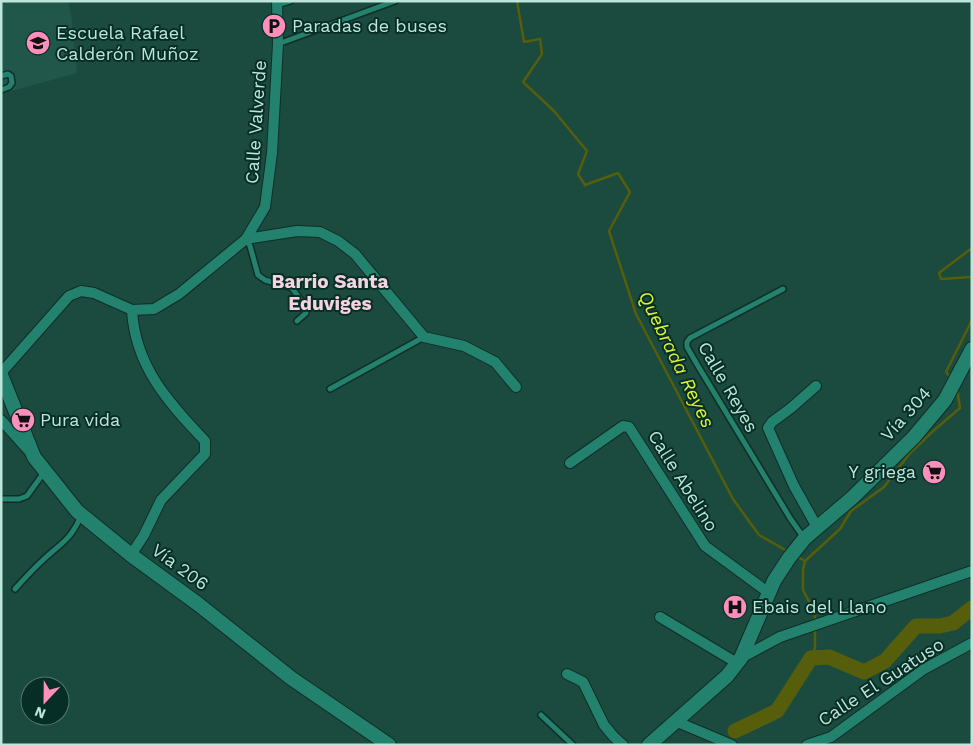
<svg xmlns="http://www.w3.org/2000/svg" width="973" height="746" viewBox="0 0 973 746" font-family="'Work Sans',sans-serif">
  <rect width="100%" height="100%" fill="#1b4a3f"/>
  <!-- built -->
  <path fill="#21574b" d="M 1,1 L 68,1 L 71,13 L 77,73 L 1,94 Z"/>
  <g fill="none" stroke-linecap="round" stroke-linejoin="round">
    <!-- stream -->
    <g stroke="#565e0c" stroke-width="2.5">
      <path d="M 517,1 L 524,42 L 540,39 L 542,54 L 523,82 L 554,111 L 587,151 L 578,174 L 585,185 L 618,173 L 630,192 L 609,231 L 636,314 L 733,499 L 759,535 L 789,552"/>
      <path d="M 972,248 L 939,273 L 941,279 L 972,277"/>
      <path d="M 951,378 L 946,372 L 972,320"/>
      <path d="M 796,556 L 805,561"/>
      <path d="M 815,621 L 815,613 L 803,590 L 803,570 L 805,561 L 840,529 L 851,511 L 884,487 L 910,453 L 932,432 L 960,408 L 957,389"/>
      <path d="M 811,658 L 815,648 L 815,629"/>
    </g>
    <!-- river -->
    <path stroke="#565e0c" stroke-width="15" d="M 735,731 L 777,711 L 811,658 L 829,657 L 864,672 L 885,661 L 916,626 L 940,626 L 953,623 L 972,608"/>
    <!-- lane casing -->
    <g stroke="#112d26" stroke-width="8">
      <g id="lane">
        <path d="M 277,5 L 290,1"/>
        <path d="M 278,44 L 395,1"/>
        <path d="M 1,76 L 8,74 L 11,76 L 12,83 L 9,87 L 1,90"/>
        <path d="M 246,239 L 250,246 L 258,275 L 265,280 L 292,288 L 305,306 L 306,313 L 297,321"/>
        <path d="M 783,289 L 690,338 L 687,342 L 687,347 L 698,366 L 790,518 L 804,538"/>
        <path d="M 330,389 L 424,337"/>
        <path d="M 1,499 L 19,499 L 27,496 L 45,471"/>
        <path d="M 15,589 C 24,579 33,569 43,560 C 61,543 70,541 81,516"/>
        <path d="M 541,715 L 573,745"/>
      </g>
    </g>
    <!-- street casing -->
    <g stroke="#112d26" stroke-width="12">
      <g id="street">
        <path d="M 246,239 L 297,231 L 320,232 L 338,241 L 355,254 L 424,337 L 464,346 L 495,362 L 516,387"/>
        <path d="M 1,373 L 69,296 L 81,291 L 94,293 L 132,310 L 154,309 L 179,294 L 246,239 L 265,207 L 272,153 L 278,44 L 277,1"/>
        <path d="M 816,386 L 791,408 L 772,422 L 768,428 L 794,486 L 817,527"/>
        <path d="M 1,420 L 29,451"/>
        <path d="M 570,463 L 623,426 L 629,427 L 705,546 L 769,593"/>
        <path d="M 131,555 L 144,535 L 161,500 L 205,454 L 205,441 C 168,402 135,366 132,310"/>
        <path d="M 660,617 L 737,663"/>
        <path d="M 741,658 L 780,637 L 972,571"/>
        <path d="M 567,674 L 583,682 L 604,725 L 614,737 L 623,745"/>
        <path d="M 675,721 L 732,745"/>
        <path d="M 807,745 L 831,737 L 924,669 L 972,643"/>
      </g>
    </g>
    <!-- secondary casing -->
    <g stroke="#112d26" stroke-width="16">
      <g id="secondary">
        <path d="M 1,375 L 34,457 L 77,511 L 131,555 L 198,604 L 291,678 L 389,745"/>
        <path d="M 649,745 L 727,676 L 741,658 L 774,581 L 789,558 L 805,538 L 853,497 L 914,437 L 945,400 L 972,349"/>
      </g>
    </g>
    <!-- lane -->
    <use href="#lane" stroke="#23826e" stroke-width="5"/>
    <!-- street -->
    <use href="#street" stroke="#23826e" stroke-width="10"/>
    <!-- secondary -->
    <use href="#secondary" stroke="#23826e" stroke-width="14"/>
  </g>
  <!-- icons -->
  <defs>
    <g id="parking-disc" transform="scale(1.25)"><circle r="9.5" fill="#fe8ebb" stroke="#072e26"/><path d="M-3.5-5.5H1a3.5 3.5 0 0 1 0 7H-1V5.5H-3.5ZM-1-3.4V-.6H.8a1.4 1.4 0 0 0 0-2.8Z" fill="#111"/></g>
    <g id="school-disc" transform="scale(1.25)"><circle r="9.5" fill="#fe8ebb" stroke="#072e26"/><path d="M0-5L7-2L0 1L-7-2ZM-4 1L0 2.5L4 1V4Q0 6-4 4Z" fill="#111"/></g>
    <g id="supermarket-disc" transform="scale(1.25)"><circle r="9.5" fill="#fe8ebb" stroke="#072e26"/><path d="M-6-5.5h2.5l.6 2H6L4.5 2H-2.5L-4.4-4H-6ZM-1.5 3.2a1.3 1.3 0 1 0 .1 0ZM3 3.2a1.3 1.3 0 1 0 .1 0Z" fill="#111"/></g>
    <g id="hospital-disc" transform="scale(1.25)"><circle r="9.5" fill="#fe8ebb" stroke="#072e26"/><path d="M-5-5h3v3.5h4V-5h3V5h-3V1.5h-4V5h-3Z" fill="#111"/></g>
  </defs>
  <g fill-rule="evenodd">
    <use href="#parking-disc" x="274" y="26"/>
    <use href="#school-disc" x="38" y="43"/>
    <use href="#supermarket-disc" x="23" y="420"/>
    <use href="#supermarket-disc" x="934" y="472"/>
    <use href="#hospital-disc" x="735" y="607"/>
  </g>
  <g text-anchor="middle" stroke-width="4" stroke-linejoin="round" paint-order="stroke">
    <!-- poi labels -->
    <g font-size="18" fill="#bde6da" stroke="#072e26" text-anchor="start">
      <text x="292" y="32">Paradas de buses</text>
      <text x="56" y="39">Escuela Rafael<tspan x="56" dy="21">Calderón Muñoz</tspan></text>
      <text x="40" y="426">Pura vida</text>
      <text x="916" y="478" text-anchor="end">Y griega</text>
      <text x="752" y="613">Ebais del Llano</text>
    </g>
    <!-- street labels -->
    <g font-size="18" fill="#bde6da" stroke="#072e26">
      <text transform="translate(256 122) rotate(-86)" y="6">Calle Valverde</text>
      <text transform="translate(728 387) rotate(60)" y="6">Calle Reyes</text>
      <text transform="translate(906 414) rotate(-48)" y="6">Vía 304</text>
      <text transform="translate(683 481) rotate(58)" y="6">Calle Abelino</text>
      <text transform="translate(180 567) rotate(36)" y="6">Vía 206</text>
      <text transform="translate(881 682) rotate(-33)" y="6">Calle El Guatuso</text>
    </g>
    <!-- neighbourhood labels -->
    <g font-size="19" font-weight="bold" fill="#f5d4df" stroke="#072e26">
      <text x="330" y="288">Barrio Santa<tspan x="330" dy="22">Eduviges</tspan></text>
    </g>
    <!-- water labels -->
    <g font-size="19" font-style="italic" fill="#def032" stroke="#072e26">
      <text transform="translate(677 359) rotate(64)" y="7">Quebrada Reyes</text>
    </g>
  </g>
  <!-- border -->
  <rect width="973" height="746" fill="none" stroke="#bde6da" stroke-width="5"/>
  <!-- north arrow -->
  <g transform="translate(45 701) rotate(202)"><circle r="24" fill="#072e26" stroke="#50786e"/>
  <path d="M0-4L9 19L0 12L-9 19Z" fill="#fe8ebb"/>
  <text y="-8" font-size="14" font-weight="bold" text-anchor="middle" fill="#bde6da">N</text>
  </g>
</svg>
